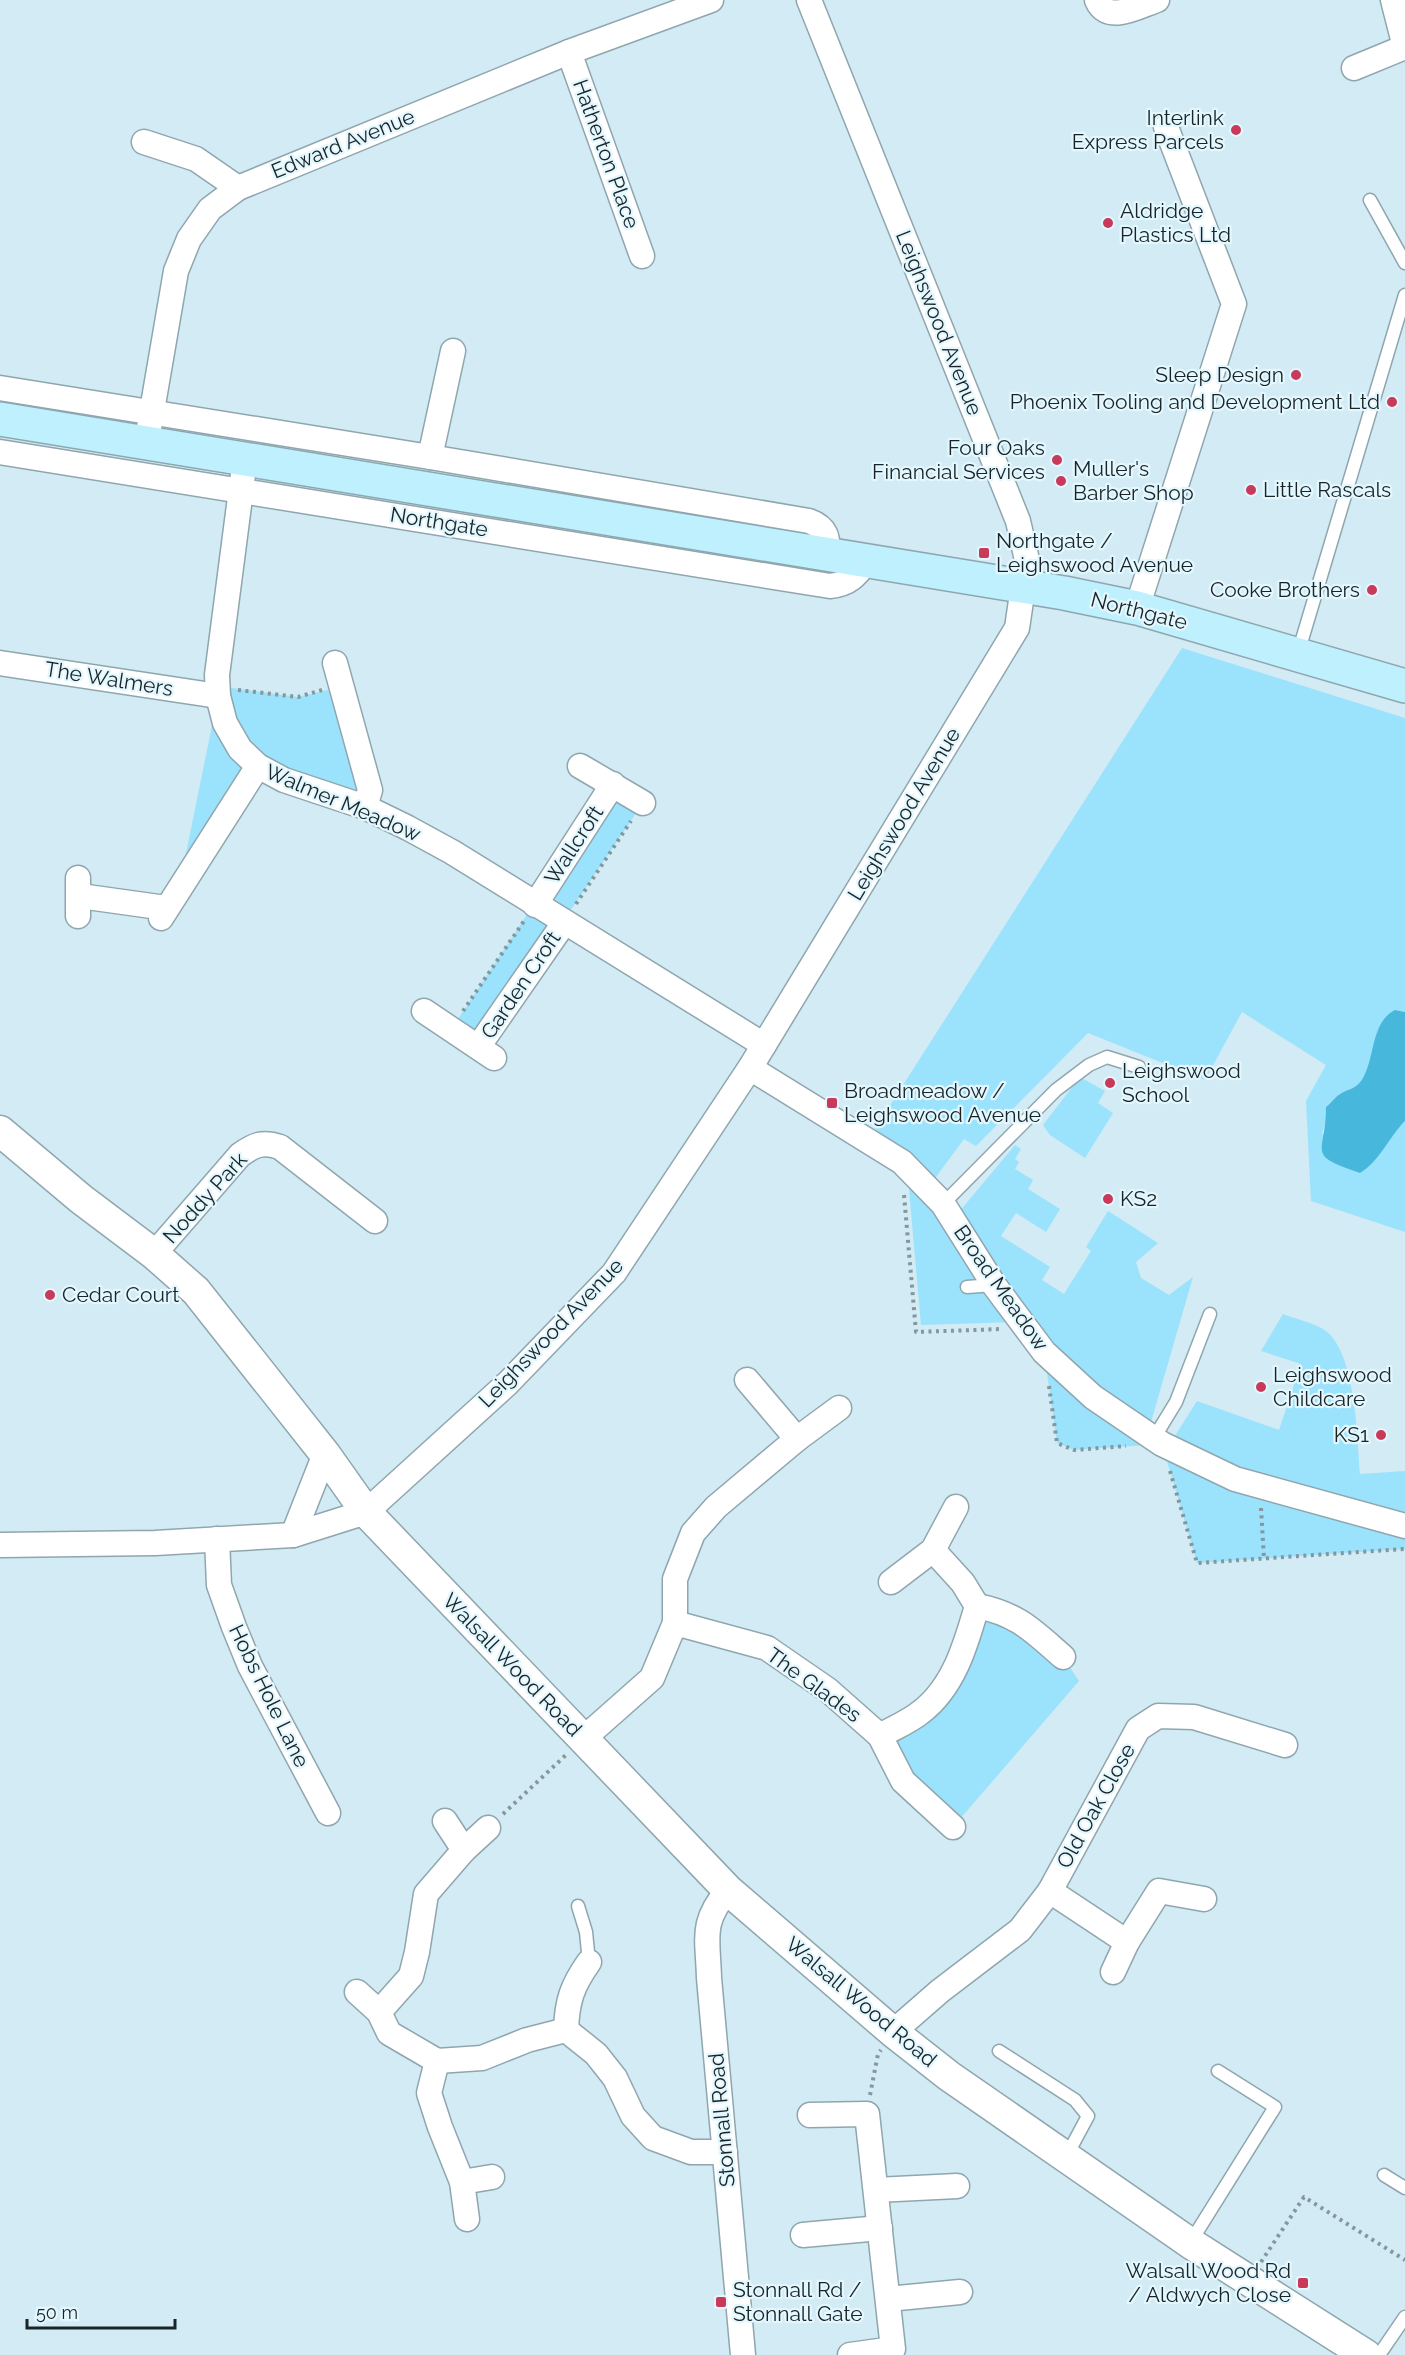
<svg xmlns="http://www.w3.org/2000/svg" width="1405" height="2355" viewBox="0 0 1405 2355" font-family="Raleway,sans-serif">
  <rect width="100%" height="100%" fill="#d2ebf4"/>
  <!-- green -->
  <g fill="#9be2fc">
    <path d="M 1182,648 L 1405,718 L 1405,1012 L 1395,1010 L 1378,1030 L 1365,1076 L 1357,1087 L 1339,1094 L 1326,1107 L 1326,1120 L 1322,1134 L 1396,1131 L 1405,1121 L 1405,1232 L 1311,1201 L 1306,1101 L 1326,1065 L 1242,1012 L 1205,1080 L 1088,1033 L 976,1146 L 964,1139 L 933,1181 L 904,1153 L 875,1129 Z"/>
    <path d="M 217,686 L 298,697 L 340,687 L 365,807 L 258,766 L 179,888 L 218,696 Z"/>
    <path d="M 613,784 L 643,803 L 478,1047 L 451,1030 Z"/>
    <path d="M 1080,1077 L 1105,1091 L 1098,1103 L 1113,1113 L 1085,1158 L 1050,1135 L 1043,1125 Z"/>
    <path d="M 1015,1145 L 1021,1149 L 1015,1159 L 1019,1162 L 1015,1169 L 1033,1180 L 1028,1189 L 1060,1209 L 1046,1232 L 1016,1213 L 1001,1236 L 1050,1267 L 1042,1280 L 1064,1294 L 1091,1251 L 1086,1247 L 1108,1211 L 1158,1243 L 1136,1262 L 1141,1278 L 1169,1295 L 1193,1277 L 1149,1429 L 1051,1348 L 959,1212 Z"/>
    <path d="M 908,1178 L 937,1205 L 1015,1322 L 921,1325 Z"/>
    <path d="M 1283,1314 C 1295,1319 1311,1322 1323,1329 C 1356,1349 1357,1438 1360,1474 L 1405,1471 L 1405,1516 L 1237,1470 L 1171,1442 L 1197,1401 L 1279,1430 L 1301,1364 L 1261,1351 Z"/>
    <path d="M 1044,1352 L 1162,1444 L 1405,1526 L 1405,1549 L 1197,1563 L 1162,1444 L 1074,1450 L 1057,1443 Z"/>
    <path d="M 977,1606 L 1063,1657 L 1079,1681 L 953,1827 L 880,1736 L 922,1712 Z"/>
  </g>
  <!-- water -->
  <path fill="#47b8db" d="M 1395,1010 L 1405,1012 L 1405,1121 C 1389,1137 1379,1162 1360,1173 C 1304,1154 1326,1155 1326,1107 C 1331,1103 1335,1097 1340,1094 C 1350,1088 1357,1089 1363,1078 C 1375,1057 1371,1022 1395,1010 Z"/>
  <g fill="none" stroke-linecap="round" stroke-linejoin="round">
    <!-- service casing -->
    <g stroke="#8fa6af" stroke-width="15">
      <g id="service">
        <path d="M 1370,200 L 1405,263"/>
        <path d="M 1298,653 L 1405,295"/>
        <path d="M 943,1204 L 1056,1090 L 1089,1065 L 1107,1057 L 1139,1067"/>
        <path d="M 967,1287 L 994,1285"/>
        <path d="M 1154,1438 L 1176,1402 L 1210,1314"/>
        <path d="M 578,1906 L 586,1932 L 589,1962"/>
        <path d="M 999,2051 L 1075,2100 L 1088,2116 L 1066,2157"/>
        <path d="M 1384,2175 L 1405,2188"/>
        <path d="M 1190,2243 L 1275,2107 L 1218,2071"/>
        <path d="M 1379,2355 L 1405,2317"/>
      </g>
    </g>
    <!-- minor casing -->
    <g stroke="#8fa6af" stroke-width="27">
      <g id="minor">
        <path d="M 1097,0 C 1107,25 1139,6 1157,0"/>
        <path d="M 1393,0 L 1405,47"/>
        <path d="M 569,52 L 642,256"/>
        <path d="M 1354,68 L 1405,47"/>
        <path d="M 144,142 L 196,159 L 238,188"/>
        <path d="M 0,388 L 430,457 L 809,521 C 826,527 829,538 827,555"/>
        <path d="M 149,428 L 176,271 L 189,239 L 210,209 L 238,188 L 569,52 L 711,0"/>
        <path d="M 0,452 L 830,586 C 849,584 856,576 867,561"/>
        <path d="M 430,457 L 453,351"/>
        <path d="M 245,459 L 217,675 L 218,696 L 225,723 L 240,749 L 258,766 L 284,780 L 365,807 L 408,828 L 452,852 L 764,1045"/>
        <path d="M 1137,608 L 1234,304 L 1166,127"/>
        <path d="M 0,663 L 218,696"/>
        <path d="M 335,663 L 370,790 L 365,807"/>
        <path d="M 580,766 L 643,803"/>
        <path d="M 80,896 L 166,908"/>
        <path d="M 535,905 L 613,784"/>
        <path d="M 78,916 L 78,878"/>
        <path d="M 161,918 L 258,766"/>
        <path d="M 424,1011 L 494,1058"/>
        <path d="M 478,1047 L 564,923"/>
        <path d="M 750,1068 L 902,1162 L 943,1204 L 994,1285 L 1044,1352 L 1093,1397 L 1162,1444 L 1235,1479 L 1405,1526"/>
        <path d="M 154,1254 L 240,1155 C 254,1145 262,1141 280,1147 L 375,1221"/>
        <path d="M 747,1380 L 797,1439"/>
        <path d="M 293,1535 L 325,1454"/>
        <path d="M 217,1539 L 219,1585 L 234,1627 L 250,1666 L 328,1813"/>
        <path d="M 0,1545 L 155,1543 L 293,1535 L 366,1512 L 508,1383 L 614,1273 L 750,1068 L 1017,628 L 1027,560 L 1018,521 L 809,0"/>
        <path d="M 891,1582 L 933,1550 L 956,1507"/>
        <path d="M 977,1606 C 1018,1614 1033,1631 1063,1657"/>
        <path d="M 675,1623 L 767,1648 L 828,1690 L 880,1736 L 903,1781 L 953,1827"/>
        <path d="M 880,1736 C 893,1728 909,1722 921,1712 C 954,1687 966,1644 977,1606 L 963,1583 L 933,1550"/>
        <path d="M 583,1739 L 652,1678 L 675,1623 L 675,1579 L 693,1533 L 716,1507 L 797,1439 L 839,1408"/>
        <path d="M 445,1821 L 464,1850"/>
        <path d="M 728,1890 C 700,1923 708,1938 709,1978 L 743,2355"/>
        <path d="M 1050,1891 L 1127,1942"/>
        <path d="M 1113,1972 L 1127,1942 L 1159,1891 L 1204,1899"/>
        <path d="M 357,1992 L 379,2012 L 389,2033 L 437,2061 L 482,2058 L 527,2040 L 566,2030 L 596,2054 L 615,2078 L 633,2116 L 653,2138 L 691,2152 L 725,2152"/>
        <path d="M 379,2012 L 411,1976 L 417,1952 L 426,1894 L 464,1850 L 488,1828"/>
        <path d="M 566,2030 C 567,2001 572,1986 589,1962"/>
        <path d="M 893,2032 L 940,1991 L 1020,1930 L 1050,1891 L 1138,1729 L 1158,1716 L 1194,1717 L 1285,1745"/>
        <path d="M 437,2061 L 429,2093 L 440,2127 L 462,2182 L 467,2219"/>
        <path d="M 810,2115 L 867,2114 L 893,2349 L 850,2355"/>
        <path d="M 462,2182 L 492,2177"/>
        <path d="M 876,2190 L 957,2186"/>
        <path d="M 803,2235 L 880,2228"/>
        <path d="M 888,2299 L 960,2292"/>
      </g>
    </g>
    <!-- tertiary casing -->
    <g stroke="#8fa6af" stroke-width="33">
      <path id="tertiary" d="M 0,1131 L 81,1199 L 154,1254 L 196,1291 L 325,1454 L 366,1512 L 728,1890 L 893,2032 L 949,2076 L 1190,2243 L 1366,2355"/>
    </g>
    <!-- secondary casing -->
    <g stroke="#8fa6af" stroke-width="36">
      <path id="secondary" d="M 0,419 L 1064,593 L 1137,608 L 1405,686"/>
    </g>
    <!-- path -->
    <g stroke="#84979d" stroke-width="4" stroke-dasharray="3 4.5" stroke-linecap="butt">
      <path d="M 238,690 L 298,697 L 322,690"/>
      <path d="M 576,904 L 631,821"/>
      <path d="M 463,1011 L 524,921"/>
      <path d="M 904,1195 L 916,1332 L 1002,1329"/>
      <path d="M 1049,1386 L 1057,1443 L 1074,1450 L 1126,1446"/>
      <path d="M 1170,1471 L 1197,1563 L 1404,1549"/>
      <path d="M 1261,1508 L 1264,1559"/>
      <path d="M 503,1814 L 567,1754"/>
      <path d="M 870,2095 L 878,2054 L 881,2050"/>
      <path d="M 1261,2262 L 1304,2197 L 1405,2260"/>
    </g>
    <!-- service -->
    <use href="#service" stroke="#fff" stroke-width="12"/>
    <!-- minor -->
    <use href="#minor" stroke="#fff" stroke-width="24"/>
    <!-- tertiary -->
    <use href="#tertiary" stroke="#fff" stroke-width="30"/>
    <!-- secondary -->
    <use href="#secondary" stroke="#bef0fd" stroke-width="33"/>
  </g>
  <!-- markers -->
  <g fill="#c93959" stroke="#e3f7ff" stroke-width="2">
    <circle cx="1236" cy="130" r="6"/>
    <circle cx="1108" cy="223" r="6"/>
    <circle cx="1296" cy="375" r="6"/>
    <circle cx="1392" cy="402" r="6"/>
    <circle cx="1057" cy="460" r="6"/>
    <circle cx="1061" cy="481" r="6"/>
    <circle cx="1251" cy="490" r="6"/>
    <rect x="978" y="547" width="12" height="12" rx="3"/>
    <circle cx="1372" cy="590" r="6"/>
    <circle cx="1110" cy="1083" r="6"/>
    <rect x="826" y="1097" width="12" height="12" rx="3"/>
    <circle cx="1108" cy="1199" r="6"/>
    <circle cx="50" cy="1295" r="6"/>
    <circle cx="1261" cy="1387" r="6"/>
    <circle cx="1381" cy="1435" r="6"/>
    <rect x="1297" y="2277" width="12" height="12" rx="3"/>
    <rect x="715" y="2296" width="12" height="12" rx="3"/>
  </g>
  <g text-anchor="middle" stroke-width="4.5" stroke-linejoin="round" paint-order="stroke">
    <!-- poi labels -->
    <g font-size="21" fill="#1a2427" stroke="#e3f7ff" text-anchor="start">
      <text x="1224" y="125" text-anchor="end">Interlink<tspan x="1224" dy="24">Express Parcels</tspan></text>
      <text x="1120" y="218">Aldridge<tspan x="1120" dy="24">Plastics Ltd</tspan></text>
      <text x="1284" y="382" text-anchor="end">Sleep Design</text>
      <text x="1380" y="409" text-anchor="end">Phoenix Tooling and Development Ltd</text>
      <text x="1045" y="455" text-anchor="end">Four Oaks<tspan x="1045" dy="24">Financial Services</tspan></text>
      <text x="1073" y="476">Muller's<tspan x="1073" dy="24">Barber Shop</tspan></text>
      <text x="1263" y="497">Little Rascals</text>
      <text x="996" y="548">Northgate /<tspan x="996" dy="24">Leighswood Avenue</tspan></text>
      <text x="1360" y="597" text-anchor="end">Cooke Brothers</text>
      <text x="1122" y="1078">Leighswood<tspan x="1122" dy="24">School</tspan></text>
      <text x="844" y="1098">Broadmeadow /<tspan x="844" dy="24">Leighswood Avenue</tspan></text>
      <text x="1120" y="1206">KS2</text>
      <text x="62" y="1302">Cedar Court</text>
      <text x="1273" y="1382">Leighswood<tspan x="1273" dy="24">Childcare</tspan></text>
      <text x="1369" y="1442" text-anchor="end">KS1</text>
      <text x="1291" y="2278" text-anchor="end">Walsall Wood Rd<tspan x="1291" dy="24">/ Aldwych Close</tspan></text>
      <text x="733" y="2297">Stonnall Rd /<tspan x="733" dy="24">Stonnall Gate</tspan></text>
    </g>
    <!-- street labels -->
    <g font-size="21" fill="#1a2427" stroke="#e3f7ff">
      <text transform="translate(343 144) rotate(-22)" y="7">Edward Avenue</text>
      <text transform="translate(606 154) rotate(70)" y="7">Hatherton Place</text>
      <text transform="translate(939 323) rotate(68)" y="7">Leighswood Avenue</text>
      <text transform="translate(439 522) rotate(9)" y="7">Northgate</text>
      <text transform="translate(1139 611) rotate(14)" y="7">Northgate</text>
      <text transform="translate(109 679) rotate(9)" y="7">The Walmers</text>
      <text transform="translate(343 803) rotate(23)" y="7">Walmer Meadow</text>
      <text transform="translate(904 814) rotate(-59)" y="7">Leighswood Avenue</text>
      <text transform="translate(574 845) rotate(-57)" y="7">Wallcroft</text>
      <text transform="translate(521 985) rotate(-56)" y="7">Garden Croft</text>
      <text transform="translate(205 1198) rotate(-48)" y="7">Noddy Park</text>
      <text transform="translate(1001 1288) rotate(55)" y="7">Broad Meadow</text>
      <text transform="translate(551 1333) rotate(-46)" y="7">Leighswood Avenue</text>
      <text transform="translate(512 1665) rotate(46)" y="7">Walsall Wood Road</text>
      <text transform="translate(814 1685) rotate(36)" y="7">The Glades</text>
      <text transform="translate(269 1696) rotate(64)" y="7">Hobs Hole Lane</text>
      <text transform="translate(1096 1806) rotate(-61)" y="7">Old Oak Close</text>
      <text transform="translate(861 2002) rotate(40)" y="7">Walsall Wood Road</text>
      <text transform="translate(722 2120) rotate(-95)" y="7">Stonnall Road</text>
    </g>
  </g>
  <!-- scale -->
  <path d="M27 2319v9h148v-9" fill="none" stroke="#1a2427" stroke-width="3"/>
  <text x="36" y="2319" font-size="18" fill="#1a2427" stroke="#e3f7ff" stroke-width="4.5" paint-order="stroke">50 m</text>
</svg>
